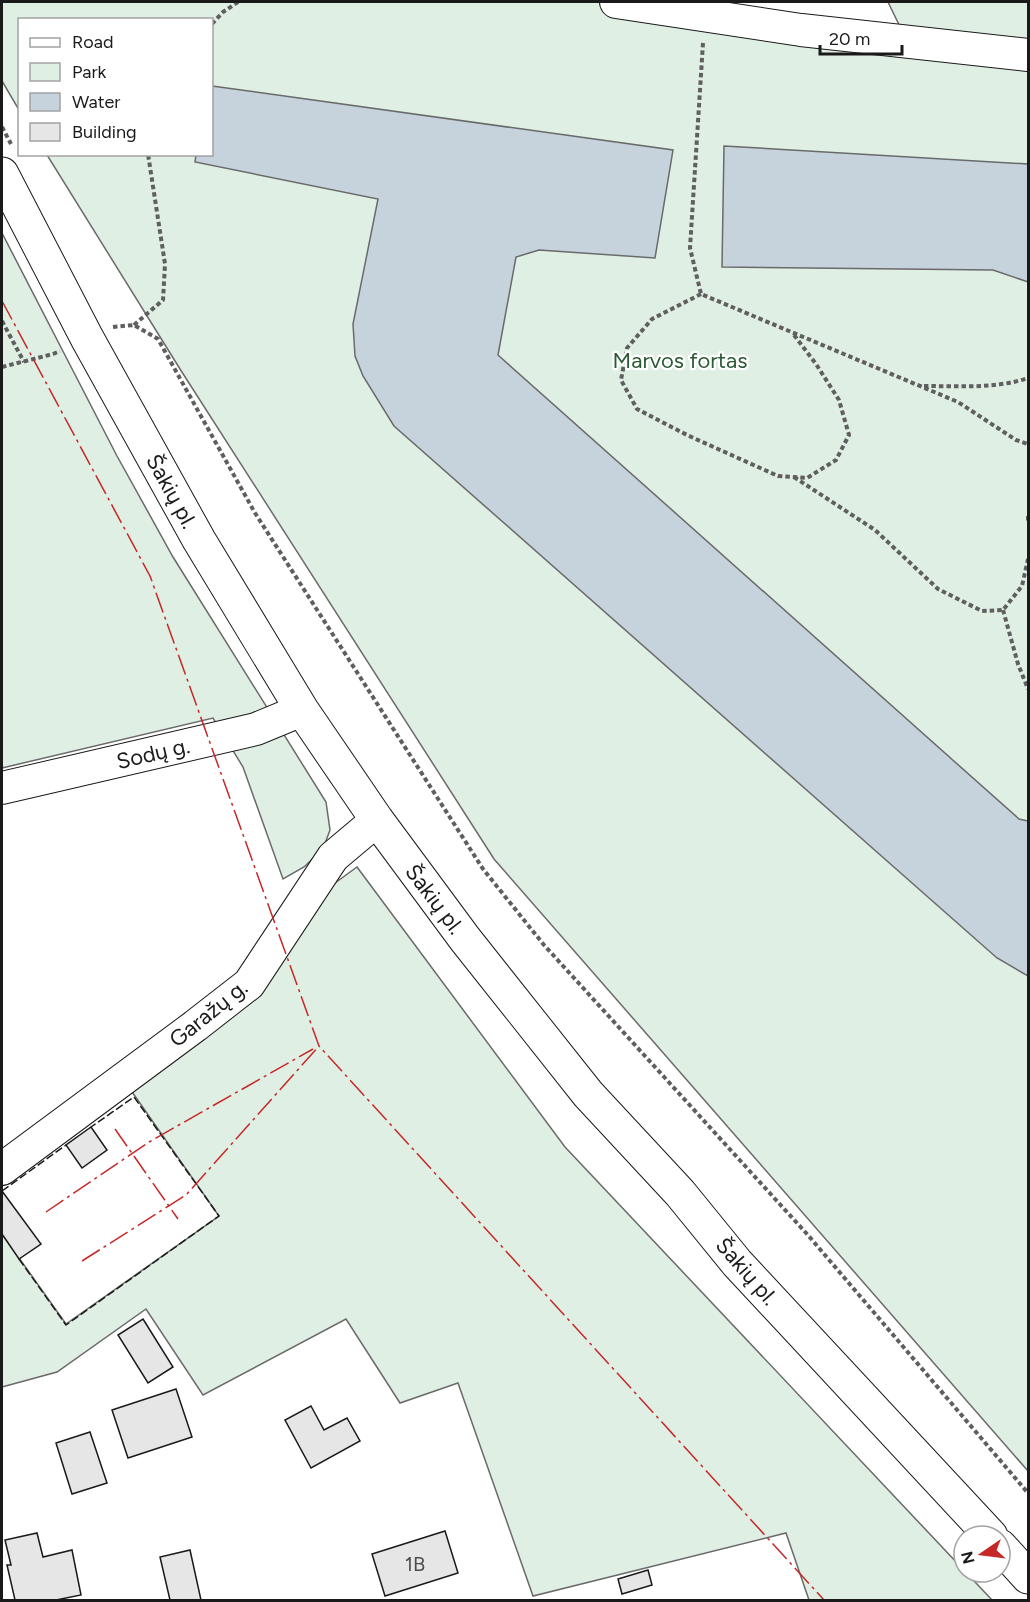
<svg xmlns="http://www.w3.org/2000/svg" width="1030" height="1602" viewBox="0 0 1030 1602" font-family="Figtree,sans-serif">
  <rect width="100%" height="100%" fill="#fff"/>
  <!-- green -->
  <g fill="#e0efe3" stroke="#6a6a6a" stroke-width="1.5">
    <path d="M 2,2 L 631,2 L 905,37 L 888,2 L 1028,2 L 1028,1471 L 494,859 L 180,369 L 47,155 L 212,154 L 212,20 L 20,20 L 19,110 L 2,81 Z"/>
    <path d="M 2,233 L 117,456 L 173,557 L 326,802 L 330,830 L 323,849 L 304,867 L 283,879 L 243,767 L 213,718 L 2,768 Z"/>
    <path d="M 357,867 L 565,1147 L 992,1600 L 809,1600 L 786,1533 L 533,1596 L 458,1383 L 400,1403 L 346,1319 L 203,1395 L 146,1309 L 57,1372 L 2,1387 L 2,1234 L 66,1324 L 219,1216 L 130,1089 L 324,891 Z"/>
  </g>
  <!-- water -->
  <g fill="#c6d2dc" stroke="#6a6a6a" stroke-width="1.5">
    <path d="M 212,86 L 673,150 L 655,258 L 539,250 L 516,257 L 498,355 L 1019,819 L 1028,821 L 1028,976 L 997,958 L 394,426 L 363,376 L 355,356 L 353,324 L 378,199 L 195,162 L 196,155 L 212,154 Z"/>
    <path d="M 724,146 L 1028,164 L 1028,282 L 993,270 L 722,267 Z"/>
  </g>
  <!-- building -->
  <g fill="#e6e6e6" stroke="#1a1a1a" stroke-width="1.5">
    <path d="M 91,1127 L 107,1150 L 82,1168 L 66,1145 Z"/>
    <path d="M 2,1191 L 41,1244 L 19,1259 L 2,1234 Z"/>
    <path d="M 143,1319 L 173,1367 L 148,1383 L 118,1335 Z"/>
    <path d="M 176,1389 L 192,1437 L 128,1458 L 112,1410 Z"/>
    <path d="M 311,1406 L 324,1430 L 347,1418 L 360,1441 L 311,1468 L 285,1420 Z"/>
    <path d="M 90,1432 L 107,1483 L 72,1494 L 56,1443 Z"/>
    <path d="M 445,1531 L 458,1573 L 385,1596 L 372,1554 Z"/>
    <path d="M 37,1533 L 43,1557 L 72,1550 L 81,1595 L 56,1600 L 15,1600 L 7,1565 L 11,1565 L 5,1540 Z"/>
    <path d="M 190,1550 L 201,1600 L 170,1600 L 160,1557 Z"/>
    <path d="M 648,1570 L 652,1585 L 622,1594 L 618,1579 Z"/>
  </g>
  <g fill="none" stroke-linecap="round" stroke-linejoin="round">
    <!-- minor casing -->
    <g stroke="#1a1a1a" stroke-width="34">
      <g id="minor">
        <path d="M 616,2 L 801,30 L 1028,55"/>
        <path d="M 2,788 L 256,729 L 302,710"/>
        <path d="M 2,1169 L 195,1026 L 249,984 L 333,857 L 377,820"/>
      </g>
    </g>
    <!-- major casing -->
    <g stroke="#1a1a1a" stroke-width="35">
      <g id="major">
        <path d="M 2,174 L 87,338 L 199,540 L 302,710 L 377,820 L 465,939 L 588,1094 L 680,1193 L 737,1263 L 991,1536"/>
        <path d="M 1000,1546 L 1028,1577"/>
      </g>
    </g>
    <!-- path -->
    <g stroke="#5f5f5f" stroke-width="4" stroke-dasharray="4.5 3" stroke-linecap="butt">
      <path d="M 212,24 L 223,12 L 238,2"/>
      <path d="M 703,43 L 690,248 L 701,294 L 958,402 L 1016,440 L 1028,444"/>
      <path d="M 2,127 L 11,144"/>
      <path d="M 701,294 L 652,319 L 627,348 L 621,380 L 637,409 L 687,435 L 778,476 L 807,478 L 836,460 L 849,435 L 839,400 L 816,364 L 794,335"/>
      <path d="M 2,321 L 24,362"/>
      <path d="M 134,325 L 163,300 L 165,264 L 148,154"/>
      <path d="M 113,327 L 134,325 L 158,339 L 255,513 L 483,869 L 544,945 L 807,1234 L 1028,1493"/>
      <path d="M 2,367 L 53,354 L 60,351"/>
      <path d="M 924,386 C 958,386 996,389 1028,378"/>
      <path d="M 794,477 L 875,530 L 938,589 L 982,611 L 1003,610 L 1022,586 L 1028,559"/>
      <path d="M 1028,516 L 1028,522"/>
      <path d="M 1003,610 L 1018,664 L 1028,689"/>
    </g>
    <!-- minor -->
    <use href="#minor" stroke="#fff" stroke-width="32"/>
    <!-- major -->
    <use href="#major" stroke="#fff" stroke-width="33"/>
    <!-- fence -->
    <g stroke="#1a1a1a" stroke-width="1.5" stroke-dasharray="8 3" stroke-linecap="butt">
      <path d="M 2,1191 L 66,1145"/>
      <path d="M 19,1259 L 66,1325 L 219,1216 L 134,1097 L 91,1127"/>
    </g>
    <!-- power -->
    <g stroke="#c62828" stroke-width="1.5" stroke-dasharray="21 4.5 3 4.5" stroke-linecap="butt">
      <path d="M 2,301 L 150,576 L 319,1046 L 824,1600"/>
      <path d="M 115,1129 L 178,1219"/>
      <path d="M 46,1212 L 149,1142 L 313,1049"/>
      <path d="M 82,1261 L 186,1195 L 319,1046"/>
    </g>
  </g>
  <g text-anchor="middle" stroke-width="4.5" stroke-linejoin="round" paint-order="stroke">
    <!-- number labels -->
    <g font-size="20" fill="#4d4d4d">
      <text x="415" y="1571">1B</text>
    </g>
    <!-- park labels -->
    <g font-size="22" fill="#2b5a34" stroke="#fff">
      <text x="680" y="368">Marvos fortas</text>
    </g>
    <!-- street labels -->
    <g font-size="22" fill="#1a1a1a" stroke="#fff">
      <text transform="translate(172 491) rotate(61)" y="8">Šakių pl.</text>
      <text transform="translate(153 753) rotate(-13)" y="8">Sodų g.</text>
      <text transform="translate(435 899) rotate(53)" y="8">Šakių pl.</text>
      <text transform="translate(208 1013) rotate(-39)" y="8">Garažų g.</text>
      <text transform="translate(747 1271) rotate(49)" y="8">Šakių pl.</text>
    </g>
  </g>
  <!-- border -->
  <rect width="1030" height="1602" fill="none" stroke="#1a1a1a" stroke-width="6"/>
  <!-- legend -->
  <rect x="18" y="18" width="195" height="138" fill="#ffffff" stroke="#a3a3a3" stroke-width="1.5"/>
  <rect x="30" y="38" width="30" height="9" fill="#ffffff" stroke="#a3a3a3" stroke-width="1.5"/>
  <text x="72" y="48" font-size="18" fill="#1a1a1a">Road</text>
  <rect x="30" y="63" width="30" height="18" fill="#e0efe3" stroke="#a3a3a3" stroke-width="1.5"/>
  <text x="72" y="78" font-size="18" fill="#1a1a1a">Park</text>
  <rect x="30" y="93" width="30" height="18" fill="#c6d2dc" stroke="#a3a3a3" stroke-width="1.5"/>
  <text x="72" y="108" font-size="18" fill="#1a1a1a">Water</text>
  <rect x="30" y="123" width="30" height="18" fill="#e6e6e6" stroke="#a3a3a3" stroke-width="1.5"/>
  <text x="72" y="138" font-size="18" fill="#1a1a1a">Building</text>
  <!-- north arrow -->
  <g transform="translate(982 1554) rotate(256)"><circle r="28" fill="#ffffff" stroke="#a3a3a3" stroke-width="1.5"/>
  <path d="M0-4.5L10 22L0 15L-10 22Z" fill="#c62828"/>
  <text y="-9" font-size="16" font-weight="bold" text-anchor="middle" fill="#1a1a1a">N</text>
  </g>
  <!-- scale -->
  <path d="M820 45v9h82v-9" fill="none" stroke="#1a1a1a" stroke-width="3"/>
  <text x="829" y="45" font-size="18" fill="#1a1a1a" stroke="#ffffff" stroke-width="4.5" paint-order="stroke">20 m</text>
</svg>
